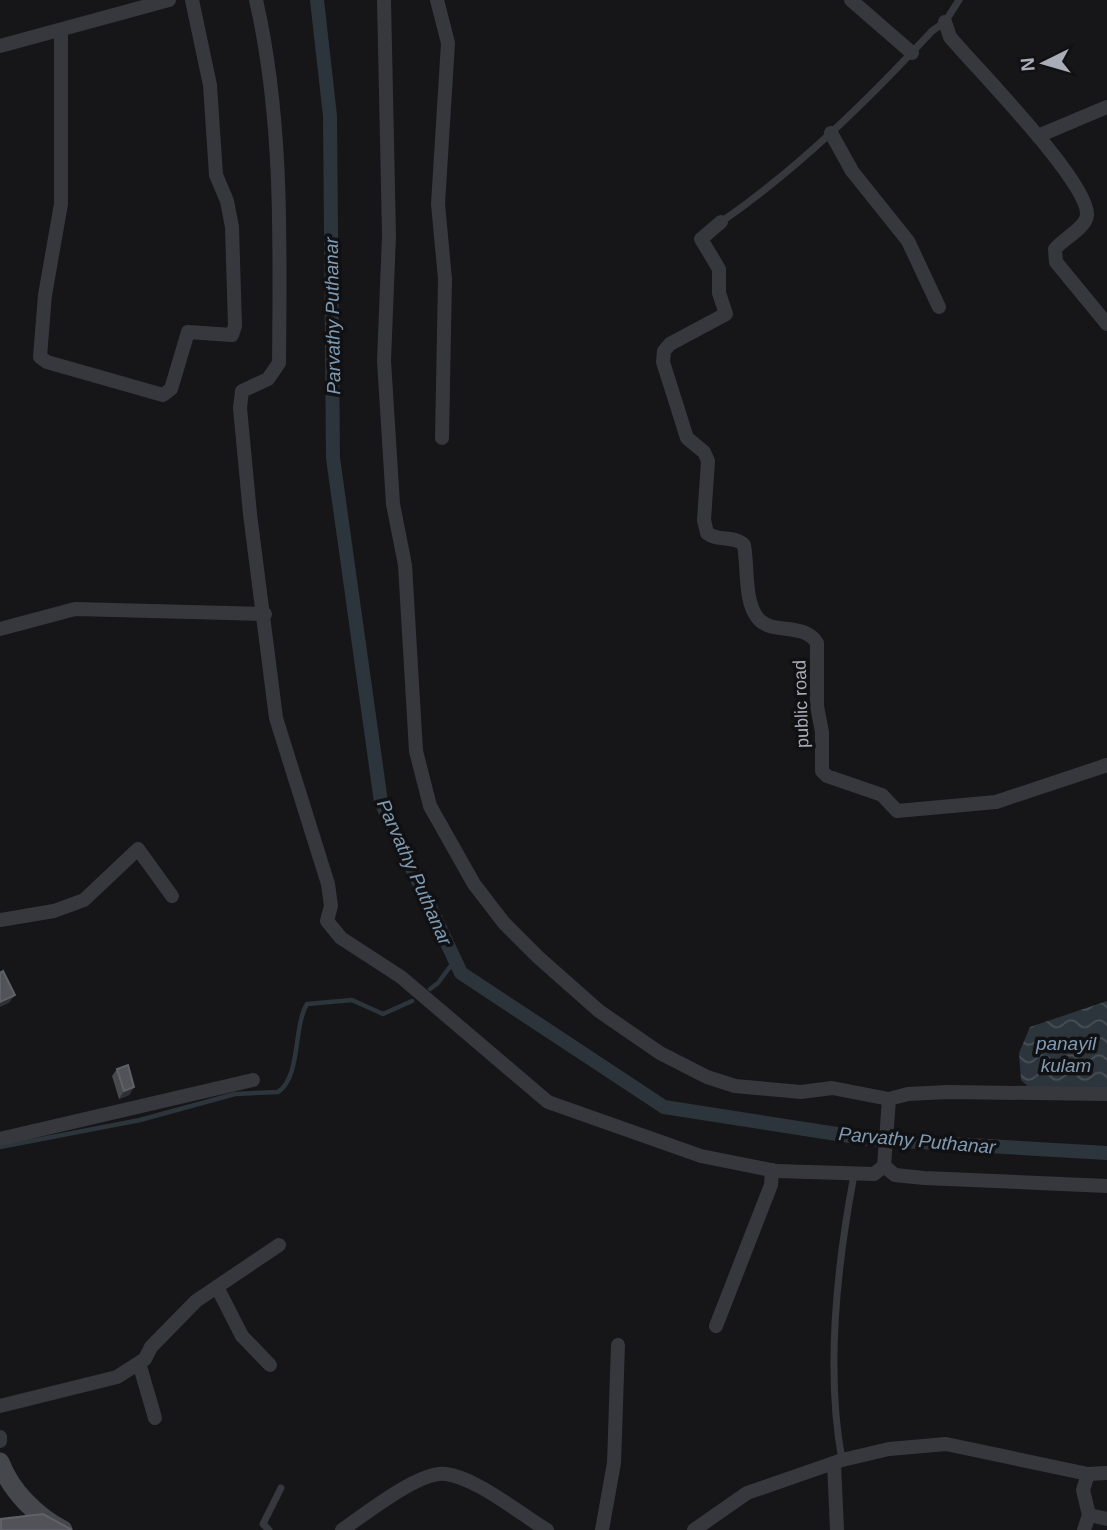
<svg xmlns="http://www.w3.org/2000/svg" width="1107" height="1530" viewBox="0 0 1107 1530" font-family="Arial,sans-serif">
  <defs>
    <pattern id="water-waves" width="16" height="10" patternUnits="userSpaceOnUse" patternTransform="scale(1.75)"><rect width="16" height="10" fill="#2c353c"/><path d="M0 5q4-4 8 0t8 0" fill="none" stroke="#485056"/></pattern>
  </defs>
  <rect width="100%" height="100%" fill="#161618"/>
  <!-- water -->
  <path fill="url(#water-waves)" d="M 1107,1001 L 1107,1090 L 1034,1092 L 1021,1080 L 1019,1053 L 1030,1027 Z"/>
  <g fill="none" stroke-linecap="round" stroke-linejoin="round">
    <!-- stream -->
    <g stroke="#2c353c" stroke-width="4.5">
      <path d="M 430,989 L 438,983 L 455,960"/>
      <path d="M 0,1147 L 140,1120 L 235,1094 L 278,1092 C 301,1077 293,1027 307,1004 L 352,1000 L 383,1014 L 412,1001"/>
    </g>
    <!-- canal -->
    <path stroke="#2c353c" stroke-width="14" d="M 317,0 L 330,116 L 333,458 L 381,802 L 461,973 L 664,1107 L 869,1139 L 1107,1153"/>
    <!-- lane -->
    <g stroke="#37383d" stroke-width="7">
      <path d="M 721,222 C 799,168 868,100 932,31 L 945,22 L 959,0"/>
      <path d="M 842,1460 C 825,1369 837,1265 854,1175"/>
      <path d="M 269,1530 L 263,1524 L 281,1488"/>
    </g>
    <!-- street -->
    <g stroke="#37383d" stroke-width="14">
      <path d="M 256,0 C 283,118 280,242 279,363 L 268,379 L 242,391 L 240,408 L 250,514 L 276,718 L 328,884 L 331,906 L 327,921 L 341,938 L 401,977 L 548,1102 L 701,1156 L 776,1171 L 874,1174 L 884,1166 L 895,1175 L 924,1178 L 1107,1186"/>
      <path d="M 384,0 L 389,235 L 384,361 L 393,504 L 405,565 L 416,751 L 430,806 L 474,884 L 504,923 L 538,957 L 599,1011 L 660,1053 L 707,1077 L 735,1086 L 801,1092 L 832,1088 L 889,1099 L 908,1094 L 948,1092 L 1107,1094"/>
      <path d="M 437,0 L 448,43 L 438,204 L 445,279 L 442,438"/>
      <path d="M 851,0 L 912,53"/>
      <path d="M 945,22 L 950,37 C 975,67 1089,182 1087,215 C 1086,228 1063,239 1055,249 L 1056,262 L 1107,324"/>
      <path d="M 61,31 L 61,204 L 45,295 L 40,357 L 47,362 L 163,395 L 171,389 L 188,332 L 232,335 L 235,326 L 232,227 L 227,201 L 216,175 L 210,85 L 192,0"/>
      <path d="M 0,46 L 169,0"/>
      <path d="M 831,133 L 852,171 L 908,241 L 939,307"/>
      <path d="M 1038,136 L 1107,107"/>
      <path d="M 721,222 L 701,239 L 719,269 L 719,293 L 726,314 L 670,344 L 664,351 L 663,362 L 687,438 L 704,452 L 708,461 L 704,520 L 707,533 C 718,542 734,535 744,545 C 748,566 744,600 757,617 C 770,636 804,621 817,643 L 817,706 L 822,732 L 822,771 L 827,776 L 882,795 L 897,811 L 996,802 L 1107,765"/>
      <path d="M 0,629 L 75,609 L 265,614"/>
      <path d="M 0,920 L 54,911 L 84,900 L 138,849 L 172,896"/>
      <path d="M 0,1139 L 253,1080"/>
      <path d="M 884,1166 L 889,1099"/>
      <path d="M 217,1287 L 242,1336 L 270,1365"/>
      <path d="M 716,1326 L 771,1185 L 772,1170"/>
      <path d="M 139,1363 L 155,1418"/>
      <path d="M 0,1406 L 117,1377 L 145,1359 L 151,1347 L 196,1301 L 279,1245"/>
      <path d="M 0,1437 L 0,1441"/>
      <path d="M 834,1463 L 837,1530"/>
      <path d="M 1088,1474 L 1083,1490 L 1089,1515 L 1107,1519"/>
      <path d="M 342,1530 C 364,1515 420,1470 446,1474 C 477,1478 520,1514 547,1530"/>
      <path d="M 602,1530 L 614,1463 L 618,1345"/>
      <path d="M 694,1530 L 747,1493 L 842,1460 L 889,1449 L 946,1444 L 1088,1474 L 1107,1473"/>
      <path d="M 1084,1530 L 1089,1515"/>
    </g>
    <!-- secondary -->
    <path stroke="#45474d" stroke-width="19" d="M 0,1462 C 11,1491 36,1516 63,1530"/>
  </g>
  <!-- wall -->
  <path fill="#47494d" d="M 117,1069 L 134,1087 L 129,1095 L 119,1099 L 112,1076 Z"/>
  <!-- shaded-wall -->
  <g fill="#2f3033">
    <path d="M 15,995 L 9,1003 L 0,1007 L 0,1002 Z"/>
    <path d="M 134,1087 L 129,1095 L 119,1099 L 124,1091 Z"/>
  </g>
  <!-- building -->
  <g fill="#525359" stroke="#5f6168" stroke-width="2">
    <path d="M 3,971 L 15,995 L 0,1002 L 0,973 Z"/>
    <path d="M 128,1065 L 134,1087 L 124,1091 L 117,1069 Z"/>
    <path d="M 43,1514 L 72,1530 L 1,1530 L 1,1519 Z"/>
  </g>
  <g text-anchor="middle" stroke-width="7" stroke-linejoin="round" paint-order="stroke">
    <!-- street labels -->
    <g font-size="18" fill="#a8adb8" stroke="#111113">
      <text transform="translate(801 704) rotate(-92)" y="6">public road</text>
    </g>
    <!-- water labels -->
    <g font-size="19" font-style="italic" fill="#7f9bb3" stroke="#111113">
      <text transform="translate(332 316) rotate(-91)" y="7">Parvathy Puthanar</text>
      <text transform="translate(415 872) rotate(66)" y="7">Parvathy Puthanar</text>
      <text x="1066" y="1050">panayil<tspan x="1066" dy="22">kulam</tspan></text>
      <text transform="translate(917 1140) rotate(5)" y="7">Parvathy Puthanar</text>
    </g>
  </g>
  <!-- north arrow -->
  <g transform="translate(1044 63) rotate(265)" stroke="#111113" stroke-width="5" paint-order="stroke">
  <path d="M0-5L12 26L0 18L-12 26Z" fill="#a8adb8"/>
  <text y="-10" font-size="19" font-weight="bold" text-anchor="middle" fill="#a8adb8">N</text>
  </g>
</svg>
